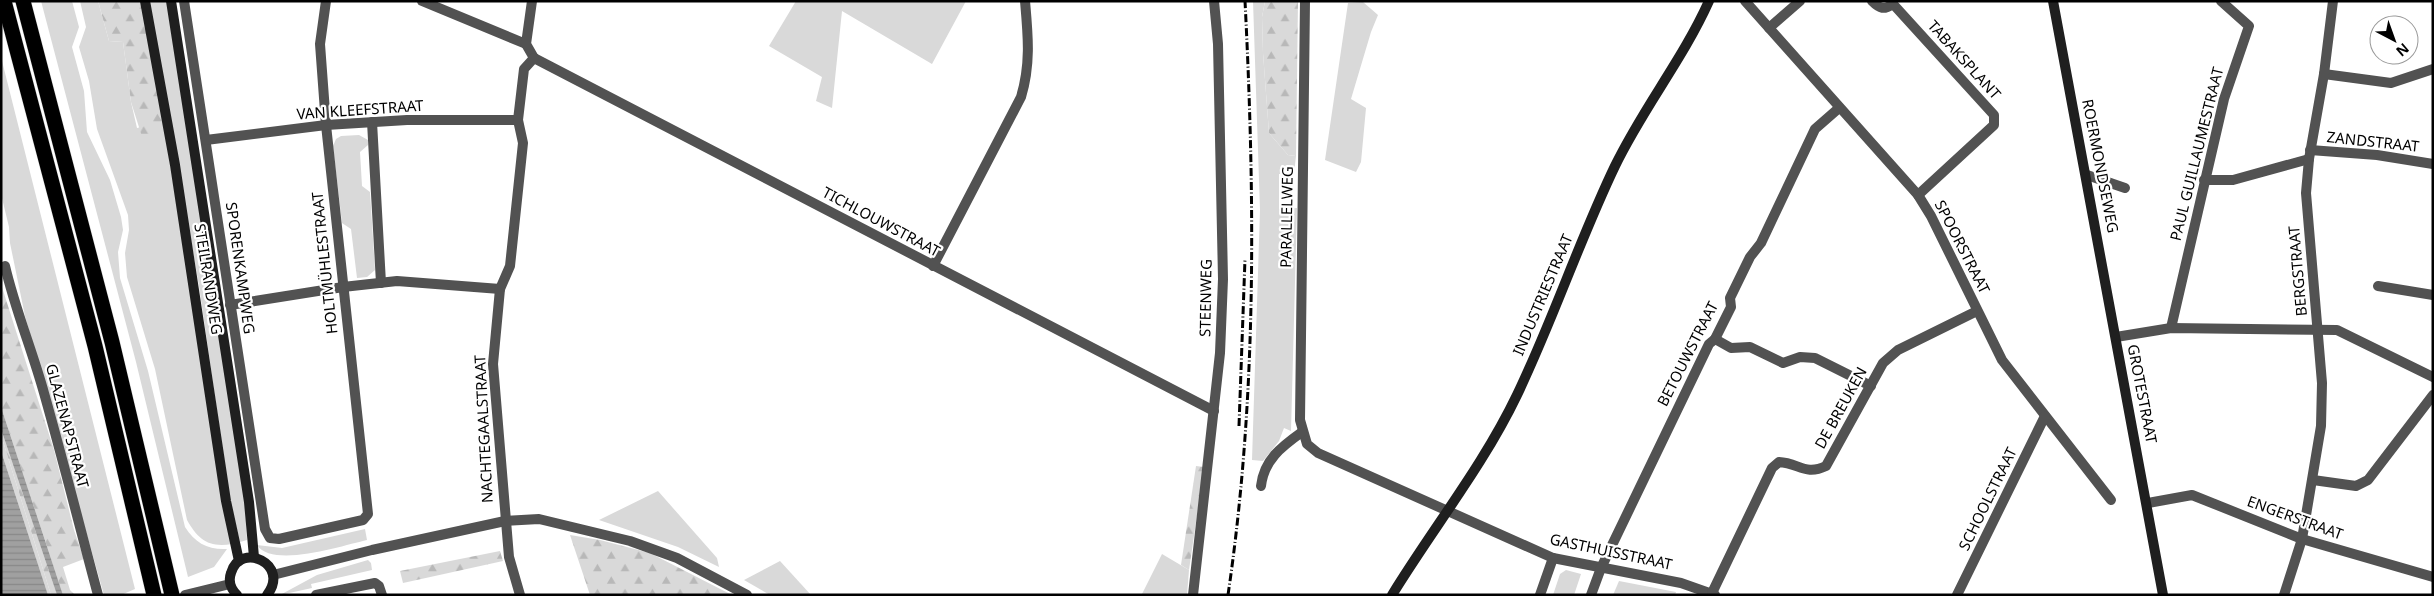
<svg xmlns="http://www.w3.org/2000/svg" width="2434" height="596" viewBox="0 0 2434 596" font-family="'Noto Sans',sans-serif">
  <defs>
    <pattern id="forest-firs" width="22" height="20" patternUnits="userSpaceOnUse" patternTransform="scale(1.25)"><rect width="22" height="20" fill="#d9d9d9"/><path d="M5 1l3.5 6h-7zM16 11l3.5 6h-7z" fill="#b8b8b8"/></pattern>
    <pattern id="water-rules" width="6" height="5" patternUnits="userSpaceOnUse" patternTransform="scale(1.25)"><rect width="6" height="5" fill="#a0a0a0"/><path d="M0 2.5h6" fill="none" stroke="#888"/></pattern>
  </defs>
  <rect width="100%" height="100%" fill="#fff"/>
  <!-- green -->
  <g fill="#d9d9d9">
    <path d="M 41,1 L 72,1 L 79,27 L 72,47 L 84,91 L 87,132 L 110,180 L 121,217 L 123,230 L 118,252 L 120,278 L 148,371 L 185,527 C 195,543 208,550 227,549 L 214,567 L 188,577 L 136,362 Z"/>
    <path d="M 80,1 L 98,1 L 109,41 L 123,42 L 131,102 L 137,128 L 163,121 L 232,544 C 208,548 198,539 187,520 L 155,369 L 127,277 L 125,253 L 129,230 L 128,215 L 97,129 L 89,81 L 79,47 L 86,27 Z"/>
    <path d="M 149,1 L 166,1 L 167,4 L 245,502 L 247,540 L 240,542 L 230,500 L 199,286 Z"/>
    <path d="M 796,1 L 966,1 L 932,64 L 842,11 L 832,108 L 816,101 L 822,77 L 769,46 Z"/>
    <path d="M 1253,1 L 1265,1 L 1262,17 L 1263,53 L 1269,133 L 1288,155 L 1296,156 L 1294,174 L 1279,174 L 1279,209 L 1297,208 L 1291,431 L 1284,428 L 1279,441 L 1263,461 L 1252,460 L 1260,210 Z"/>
    <path d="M 1363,2 L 1378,15 L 1371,32 L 1351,99 L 1366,108 L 1361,162 L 1356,172 L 1325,160 L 1348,3 Z"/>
    <path d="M 1,57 L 135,589 L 121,595 L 104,595 L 25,316 L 10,243 L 9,227 L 1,194 Z"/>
    <path d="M 359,135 L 368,140 L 368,145 L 360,152 L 362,186 L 370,192 L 375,270 L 367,277 L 357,278 L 351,229 L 342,223 L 333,146 L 336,139 L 341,136 Z"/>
    <path d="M 1,435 L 51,595 L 48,595 L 1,451 Z"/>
    <path d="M 658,491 L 717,558 L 719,567 L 678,547 L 599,520 Z"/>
    <path d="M 365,529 L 367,540 C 344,545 273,569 257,545 L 282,548 Z"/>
    <path d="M 1162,554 L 1189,570 L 1187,595 L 1142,594 Z"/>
    <path d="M 368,560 L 371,563 L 372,570 L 311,584 L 312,588 L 280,595 L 317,575 Z"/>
    <path d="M 780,561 L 811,595 L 770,595 L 744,580 Z"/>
    <path d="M 1566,570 L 1581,574 L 1574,595 L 1553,595 L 1560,574 Z"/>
    <path d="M 1619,581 L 1676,592 L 1675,595 L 1613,595 Z"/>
  </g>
  <!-- forest -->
  <g fill="url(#forest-firs)">
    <path d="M 98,1 L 142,1 L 163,121 L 153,137 L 144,143 L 131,102 L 123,42 L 109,41 Z"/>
    <path d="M 1265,1 L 1298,1 L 1296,156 L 1288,155 L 1269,133 L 1263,53 L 1262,17 Z"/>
    <path d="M 1,284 L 54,450 L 74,530 L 84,559 L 63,567 L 70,590 L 75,595 L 63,595 L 1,407 Z"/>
    <path d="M 1,429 L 57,595 L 51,595 L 1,435 Z"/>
    <path d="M 1196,466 L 1204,467 L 1189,570 L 1181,565 Z"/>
    <path d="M 570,535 L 600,540 L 650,553 L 732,595 L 590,595 Z"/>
    <path d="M 500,551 L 503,561 L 403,583 L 400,571 Z"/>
  </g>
  <!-- water -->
  <g fill="url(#water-rules)">
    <path d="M 1,407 L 63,595 L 57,595 L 1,429 Z"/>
    <path d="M 1,451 L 48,595 L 1,595 Z"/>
  </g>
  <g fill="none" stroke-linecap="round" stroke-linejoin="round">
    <!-- highway casing -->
    <g stroke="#dbdbdb" stroke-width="16">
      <g id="highway">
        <path d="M 4,1 L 95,346 L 154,595"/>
        <path d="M 23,1 L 112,342 L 172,595"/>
      </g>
    </g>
    <!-- street -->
    <g stroke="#525252" stroke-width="10">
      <path d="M 184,1 L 265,529 L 270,538 L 279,539 L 363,520 L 368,514 L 326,125 L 320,44 L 326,1"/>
      <path d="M 422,1 L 526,44"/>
      <path d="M 532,1 L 526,44 L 534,58"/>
      <path d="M 1305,1 L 1300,420 L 1307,444 L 1318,453 L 1553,558 L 1681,583 L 1715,595"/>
      <path d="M 1745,1 L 1918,195 L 1931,216 L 2002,360 L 2111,500"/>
      <path d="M 1872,1 C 1880,9 1884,10 1893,4 L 1994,115 L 1994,125 L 1918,195"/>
      <path d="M 1769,28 L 1800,1"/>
      <path d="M 534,58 L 1214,411"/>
      <path d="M 2324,74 L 2391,83 L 2433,69"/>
      <path d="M 372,122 L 381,283"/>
      <path d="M 206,140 L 326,125 L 407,120 L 518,120"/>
      <path d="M 2310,150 L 2377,155 L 2433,164"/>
      <path d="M 2087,175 L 2125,188"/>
      <path d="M 2204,180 L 2233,180 L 2309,159"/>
      <path d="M 5,266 C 15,309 32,350 44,393 C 63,460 80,528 98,595"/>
      <path d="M 933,266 L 1021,97 C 1031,64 1028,35 1025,1"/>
      <path d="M 2378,286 L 2433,295"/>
      <path d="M 230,305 L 343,287 L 397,281 L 500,289"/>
      <path d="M 2171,328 L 2224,99 L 2249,26 L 2221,1"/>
      <path d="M 2116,337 L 2171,328 L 2337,330 L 2433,377"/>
      <path d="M 1715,339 L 1731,348 L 1750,347 L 1783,363 L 1800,357 L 1815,358 L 1871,386"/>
      <path d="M 2313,480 L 2356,486 L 2368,480 L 2433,395"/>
      <path d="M 1261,486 C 1264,460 1281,447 1302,432"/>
      <path d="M 2148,503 L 2192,495 L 2302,539 L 2433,577"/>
      <path d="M 273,575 L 372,550 L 505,521 L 539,519 L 630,541 L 677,558 L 747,595"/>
      <path d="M 1712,593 L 1772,468 L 1779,462 C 1799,463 1805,476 1826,466 L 1883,363 L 1898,350 L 1977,311"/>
      <path d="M 185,595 L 230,584"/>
      <path d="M 316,595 L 375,583 L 379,586 L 382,595"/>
      <path d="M 520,595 L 509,557 L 493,364 L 500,289 L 510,266 L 523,143 L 518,120 L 524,69 L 534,58"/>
      <path d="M 1193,595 L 1220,353 L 1223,279 L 1218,44 L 1214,1"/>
      <path d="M 1540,595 L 1553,558"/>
      <path d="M 1591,595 L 1601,568 L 1709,344 L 1715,339 L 1731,307 L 1730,298 L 1750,257 L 1761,243 L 1815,129 L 1839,108"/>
      <path d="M 1957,595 L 2045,416"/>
      <path d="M 2284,595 L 2302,539 L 2321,426 L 2322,383 L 2306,193 L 2309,159 L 2324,74 L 2333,1"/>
    </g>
    <!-- secondary -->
    <g stroke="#1f1f1f" stroke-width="10">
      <path d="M 145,1 L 175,165 L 226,501 L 239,561"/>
      <path d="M 171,1 L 249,502 L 254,557"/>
      <path d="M 2053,1 L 2163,595"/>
      <path d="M 237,595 C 231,589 228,581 231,573 C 240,541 291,564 267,595"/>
      <path d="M 1392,595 C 1433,528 1483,466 1517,395 C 1553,320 1579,241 1615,166 C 1643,108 1683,59 1709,1"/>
    </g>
    <!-- highway -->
    <use href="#highway" stroke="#000" stroke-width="15"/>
    <!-- rail -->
    <g stroke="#000" stroke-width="3" stroke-dasharray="8 2.5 1 2.5" stroke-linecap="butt">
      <path d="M 1239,426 L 1245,259"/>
      <path d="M 1228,595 C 1257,398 1255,199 1245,1"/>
    </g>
  </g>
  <g text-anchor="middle" stroke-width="4.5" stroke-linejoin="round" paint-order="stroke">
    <!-- street labels -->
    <g font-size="15" fill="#000" stroke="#fff">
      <text transform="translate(1964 60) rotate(48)" y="5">TABAKSPLANT</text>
      <text transform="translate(360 110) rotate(-4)" y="5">VAN KLEEFSTRAAT</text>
      <text transform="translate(2373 142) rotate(6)" y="5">ZANDSTRAAT</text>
      <text transform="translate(2197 154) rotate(-76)" y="5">PAUL GUILLAUMESTRAAT</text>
      <text transform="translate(2100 166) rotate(79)" y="5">ROERMONDSEWEG</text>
      <text transform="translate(1287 217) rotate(-89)" y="5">PARALLELWEG</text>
      <text transform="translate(881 222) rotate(28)" y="5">TICHLOUWSTRAAT</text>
      <text transform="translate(1962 247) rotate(63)" y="5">SPOORSTRAAT</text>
      <text transform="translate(325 263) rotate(-96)" y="5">HOLTMÜHLESTRAAT</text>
      <text transform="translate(240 268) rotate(82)" y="5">SPORENKAMPWEG</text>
      <text transform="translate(2298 271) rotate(-95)" y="5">BERGSTRAAT</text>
      <text transform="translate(208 279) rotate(81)" y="5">STEILRANDWEG</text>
      <text transform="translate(1543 295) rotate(-67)" y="5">INDUSTRIESTRAAT</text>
      <text transform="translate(1206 298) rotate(-89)" y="5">STEENWEG</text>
      <text transform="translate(1688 354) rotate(-63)" y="5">BETOUWSTRAAT</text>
      <text transform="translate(2142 394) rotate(79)" y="5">GROTESTRAAT</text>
      <text transform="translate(1841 408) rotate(-61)" y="5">DE BREUKEN</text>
      <text transform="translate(67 426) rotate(75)" y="5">GLAZENAPSTRAAT</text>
      <text transform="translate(484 429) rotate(-93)" y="5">NACHTEGAALSTRAAT</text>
      <text transform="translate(1988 499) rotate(-64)" y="5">SCHOOLSTRAAT</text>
      <text transform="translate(2295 518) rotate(20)" y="5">ENGERSTRAAT</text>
      <text transform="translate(1611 552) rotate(12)" y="5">GASTHUISSTRAAT</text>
    </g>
  </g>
  <!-- border -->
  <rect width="2434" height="596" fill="none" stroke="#000000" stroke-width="5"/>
  <!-- north arrow -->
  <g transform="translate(2394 40) rotate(139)"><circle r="24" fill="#ffffff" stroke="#999999"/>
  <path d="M0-4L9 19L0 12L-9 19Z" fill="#000000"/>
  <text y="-8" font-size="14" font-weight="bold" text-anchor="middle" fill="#000000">N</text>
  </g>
</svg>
